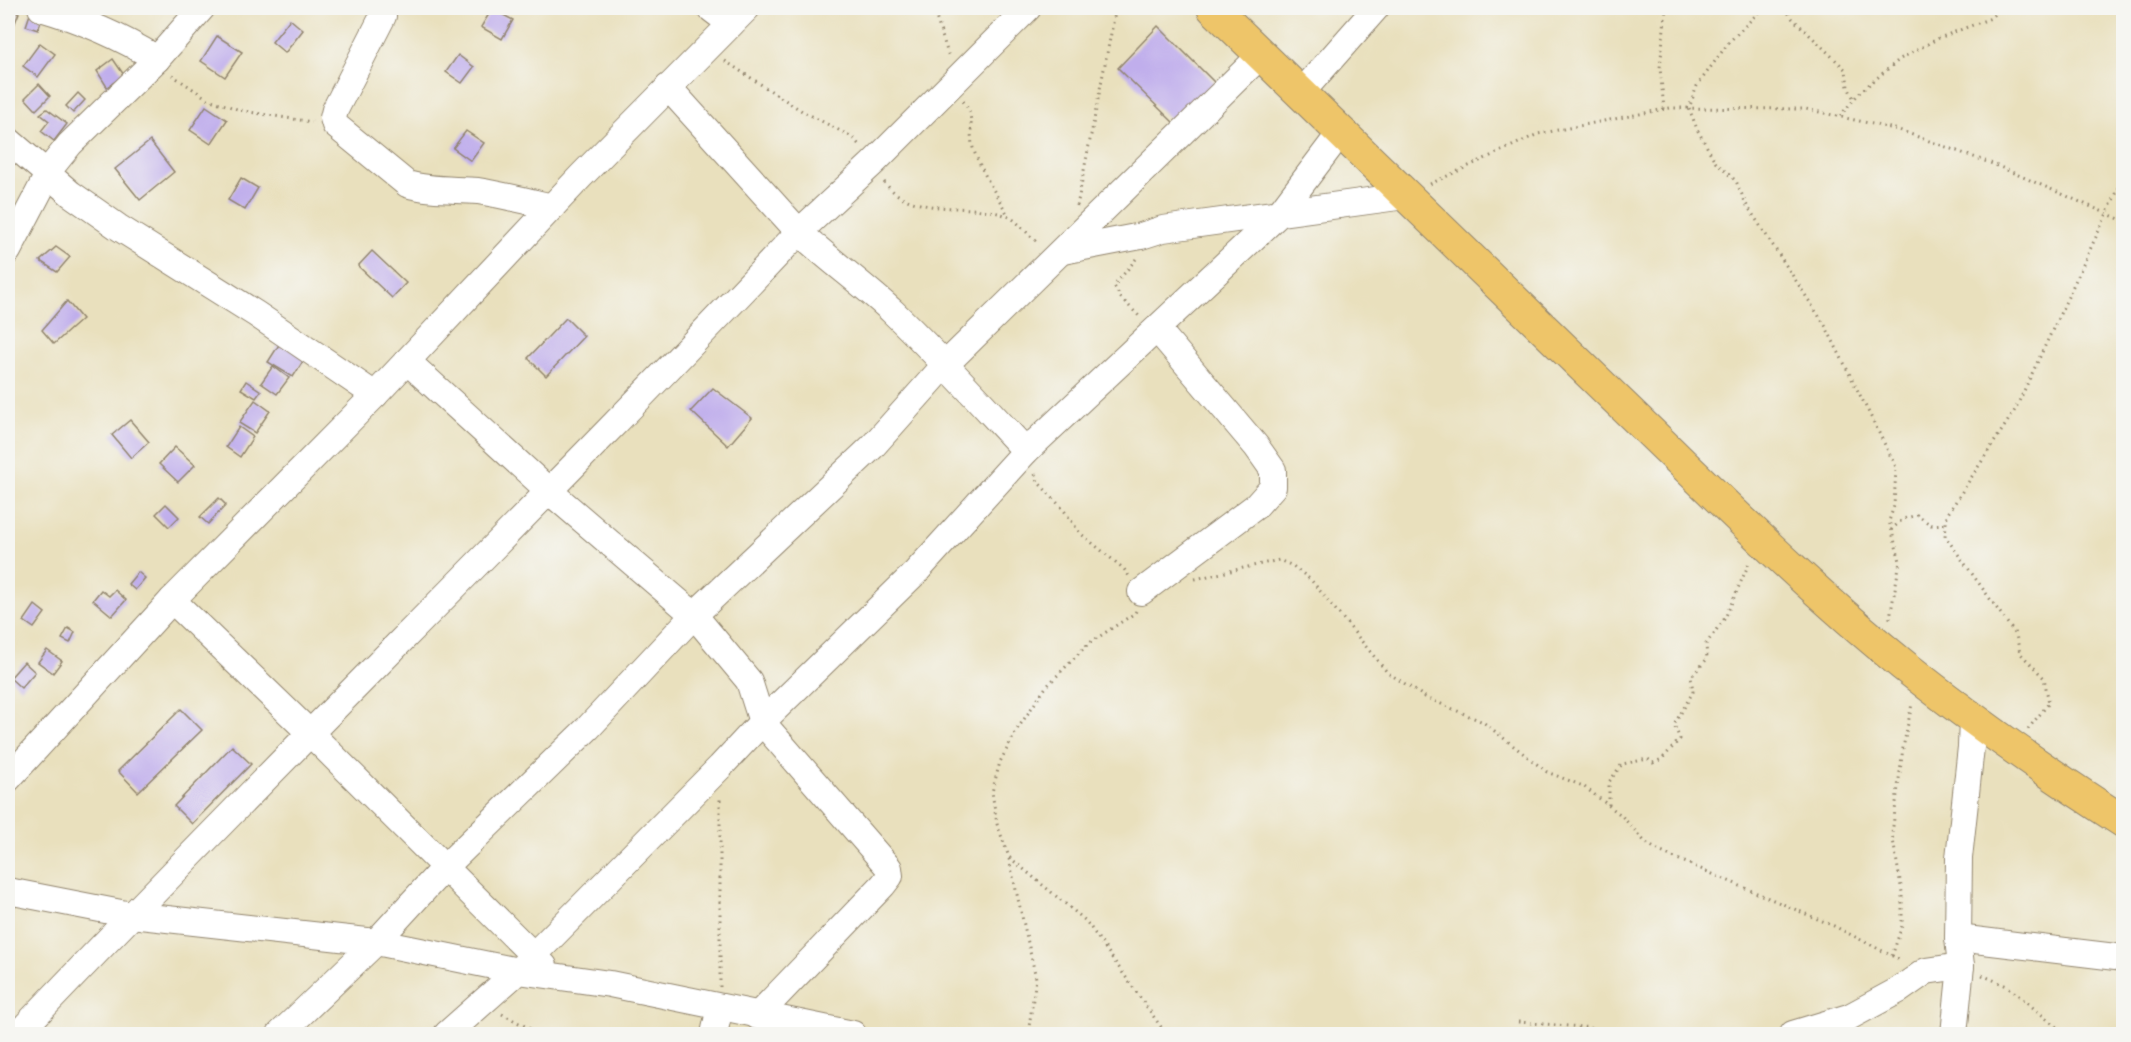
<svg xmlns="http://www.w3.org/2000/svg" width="2131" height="1042" viewBox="0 0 2131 1042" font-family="Sriracha,sans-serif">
  <rect width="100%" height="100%" fill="#f6f6f2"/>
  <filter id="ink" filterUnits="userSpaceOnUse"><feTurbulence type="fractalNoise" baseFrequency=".0167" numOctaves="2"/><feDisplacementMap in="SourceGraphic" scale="12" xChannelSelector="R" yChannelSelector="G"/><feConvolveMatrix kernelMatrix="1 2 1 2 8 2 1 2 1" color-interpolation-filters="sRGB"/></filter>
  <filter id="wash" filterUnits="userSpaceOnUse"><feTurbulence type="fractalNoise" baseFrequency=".008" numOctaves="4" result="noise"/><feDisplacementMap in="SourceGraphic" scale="24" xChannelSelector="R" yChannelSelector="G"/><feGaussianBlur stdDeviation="1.35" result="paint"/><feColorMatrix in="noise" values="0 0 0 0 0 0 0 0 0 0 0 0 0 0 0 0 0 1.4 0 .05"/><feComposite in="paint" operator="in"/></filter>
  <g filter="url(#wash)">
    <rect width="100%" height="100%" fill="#e9e0bd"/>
    <g id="blocks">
      <!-- building -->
      <g fill="#c0aeec">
        <path d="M 8,8 L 19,13 L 10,35 L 8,34 Z"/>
        <path d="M 492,9 L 513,20 L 502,39 L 481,27 Z"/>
        <path d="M 30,14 L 42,19 L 38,30 L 26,26 Z"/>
        <path d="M 290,19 L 303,30 L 285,53 L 272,42 Z"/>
        <path d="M 1158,26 L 1217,85 L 1177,126 L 1118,68 Z"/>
        <path d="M 217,36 L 242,52 L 225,77 L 201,61 Z"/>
        <path d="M 40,43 L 55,54 L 38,77 L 23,66 Z"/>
        <path d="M 458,55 L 474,67 L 462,83 L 446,72 Z"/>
        <path d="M 113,59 L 124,75 L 107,87 L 97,71 Z"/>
        <path d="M 39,84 L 50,96 L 36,110 L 25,98 Z"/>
        <path d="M 78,93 L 85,100 L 73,113 L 66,106 Z"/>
        <path d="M 206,106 L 227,120 L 211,144 L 190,130 Z"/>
        <path d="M 47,109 L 67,124 L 54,141 L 41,131 L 49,121 L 40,114 Z"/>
        <path d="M 466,131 L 484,143 L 471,161 L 453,148 Z"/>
        <path d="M 150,141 L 174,172 L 140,200 L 115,169 Z"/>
        <path d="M 241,178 L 258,188 L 245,210 L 228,200 Z"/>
        <path d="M 56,247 L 70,257 L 57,272 L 40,261 Z"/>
        <path d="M 372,251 L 406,283 L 392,298 L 358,266 Z"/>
        <path d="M 67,301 L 82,319 L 54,344 L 42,330 Z"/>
        <path d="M 566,318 L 584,336 L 546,376 L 528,358 Z"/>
        <path d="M 282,340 L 307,355 L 293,377 L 268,362 Z"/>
        <path d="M 273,366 L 289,378 L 277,394 L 261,383 Z"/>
        <path d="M 246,381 L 261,391 L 256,398 L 241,389 Z"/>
        <path d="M 713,388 L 752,418 L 728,446 L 691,411 Z"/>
        <path d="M 255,400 L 270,411 L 255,433 L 239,423 Z"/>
        <path d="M 130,420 L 149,442 L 131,458 L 112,435 Z"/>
        <path d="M 239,427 L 253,437 L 240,457 L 226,447 Z"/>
        <path d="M 175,447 L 195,465 L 178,482 L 159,464 Z"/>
        <path d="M 219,498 L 226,505 L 208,524 L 200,517 Z"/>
        <path d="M 166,504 L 179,517 L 169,527 L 156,514 Z"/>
        <path d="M 138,572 L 145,578 L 135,590 L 128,584 Z"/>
        <path d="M 101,590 L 109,596 L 115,590 L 126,600 L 112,616 L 93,600 Z"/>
        <path d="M 35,605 L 45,613 L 34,628 L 24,621 Z"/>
        <path d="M 68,628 L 75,632 L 70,643 L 62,639 Z"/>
        <path d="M 47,650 L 62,661 L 53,673 L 38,662 Z"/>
        <path d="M 24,662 L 35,672 L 21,688 L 10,678 Z"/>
        <path d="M 181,709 L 202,730 L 138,792 L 118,771 Z"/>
        <path d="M 232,746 L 251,764 L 192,824 L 174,806 Z"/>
      </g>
    </g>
  </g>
  <g filter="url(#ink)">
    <use href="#blocks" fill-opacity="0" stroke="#92856e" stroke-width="1.5"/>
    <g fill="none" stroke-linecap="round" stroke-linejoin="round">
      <!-- minor casing -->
      <g stroke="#92856e" stroke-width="28">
        <g id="minor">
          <path d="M 41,8 C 82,20 120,36 157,59"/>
          <path d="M 381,8 L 383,16 L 335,110 L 333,118 L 335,125 L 407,184 C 430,191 454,189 478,191 C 503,195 527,201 552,207"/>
          <path d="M 710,8 L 731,24"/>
          <path d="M 1301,93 L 1376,8"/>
          <path d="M 8,140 L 71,194 L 118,227 L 256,314 L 375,395"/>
          <path d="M 8,251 L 53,165 L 70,144 L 157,59 L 202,8"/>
          <path d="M 1063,251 L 1141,236 L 1163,229 L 1405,196"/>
          <path d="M 407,361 L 549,491 L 694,615 L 749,681 L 762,722 L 889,868 L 890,876 L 883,885 L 757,1016"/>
          <path d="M 1026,451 C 982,404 939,356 893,312 C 863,284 829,260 799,232 L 873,163 L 1028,8"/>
          <path d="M 1141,592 L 1256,506 L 1273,487 L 1273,470 L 1256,446 L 1157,329"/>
          <path d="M 172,600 L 311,734 L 544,966"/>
          <path d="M 8,779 L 172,600 L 375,395 L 581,176 L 747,8"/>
          <path d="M 8,891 L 131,915 L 376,942 L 518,971 L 610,984 L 853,1034"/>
          <path d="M 1958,938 L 2124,958"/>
          <path d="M 18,1034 C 275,763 543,503 799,232 L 668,87"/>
          <path d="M 280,1034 L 376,942 L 444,868 L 588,728 L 694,615 L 872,447 L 946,364 L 1261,55"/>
          <path d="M 447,1034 L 518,971 L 720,767 L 762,722 L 916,572 L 1026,451 L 1279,214 L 1341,132"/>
          <path d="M 714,1034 L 720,1007"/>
          <path d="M 1793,1034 L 1849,1017 L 1899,990 L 1926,971 L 1961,966"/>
          <path d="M 1954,1034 L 1961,966 L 1958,938 L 1959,858 L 1971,747 L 1972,718"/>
        </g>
      </g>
      <!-- major casing -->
      <g stroke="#92856e" stroke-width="34">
        <path id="major" d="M 1213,8 C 1348,139 1483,271 1619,402 C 1712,491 1803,584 1903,665 C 1973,721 2048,773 2124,822"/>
      </g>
      <!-- path -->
      <g stroke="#92856e" stroke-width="3" stroke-dasharray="1.5 4.5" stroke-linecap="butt">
        <path d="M 933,8 L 949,57"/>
        <path d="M 1763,8 L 1729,42 L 1697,86 L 1689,108 L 1697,129 L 1716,163 L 1736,181 L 1746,204 L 1826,327 L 1896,467 L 1894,506 L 1889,521 L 1900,561 L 1889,623"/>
        <path d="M 1785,8 L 1792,18 L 1846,70 L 1848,87 L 1854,99"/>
        <path d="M 725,61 L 802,111 L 852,137 L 861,147"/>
        <path d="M 172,75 L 208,99 L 243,111 L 312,122"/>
        <path d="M 963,101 C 977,119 967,132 974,151 C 983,174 996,194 1008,215"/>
        <path d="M 1664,109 L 1660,68 L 1666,8"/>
        <path d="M 1840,116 L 1860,92 L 1900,59 L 1939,38 L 1991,18 L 2000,8"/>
        <path d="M 884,182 C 914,220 967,200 1007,216 C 1018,220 1028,236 1039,243"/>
        <path d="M 1430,184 L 1538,134 L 1670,108 L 1806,109 L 1899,130 L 1993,164 L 2124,221"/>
        <path d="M 1077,206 L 1116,8"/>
        <path d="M 1136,259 L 1114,286 L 1121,298 L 1140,317"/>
        <path d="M 1035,474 L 1038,482 L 1063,509 L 1080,533 L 1124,569 L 1129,576"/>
        <path d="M 1891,530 L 1903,519 L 1917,515 L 1931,525 L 1946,524"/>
        <path d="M 1195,579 L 1279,560 L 1293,566 L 1311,580 L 1387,672 L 1425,697 L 1483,722 L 1547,772 L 1583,786 L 1621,815 L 1646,843 L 1661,852 L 1834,926 L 1902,961"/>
        <path d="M 1136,611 L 1135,613 L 1088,644 L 1046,687 L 1018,728 L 1000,762 L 992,792 L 997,824 L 1009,857 L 1086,921 L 1166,1034"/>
        <path d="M 2028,729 L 2049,703 L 2044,678 L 2020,653 L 2016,635 L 1945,536 L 1947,515 L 2015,410 L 2124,177"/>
        <path d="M 1609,805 L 1609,782 L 1622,764 L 1648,759 L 1653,763 L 1662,759 L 1680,739 L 1674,725 L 1693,692 L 1691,677 L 1707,659 L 1706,644 L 1725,618 L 1750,561"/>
        <path d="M 1009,859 L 1036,978 L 1028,1034"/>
        <path d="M 1892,956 L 1902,926 L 1902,892 L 1892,834 L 1903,748 L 1912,704"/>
        <path d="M 1982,975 L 2007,986 L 2065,1034"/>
        <path d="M 720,987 L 720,798"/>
        <path d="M 502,1014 L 540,1034"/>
        <path d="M 1518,1022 L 1594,1028 L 1614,1034"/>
      </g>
      <!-- minor -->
      <use href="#minor" stroke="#fff" stroke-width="26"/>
      <!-- major -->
      <use href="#major" stroke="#eec569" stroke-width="32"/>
    </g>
  </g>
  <!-- margin -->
  <rect width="2131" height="1042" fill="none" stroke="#f6f6f2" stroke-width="30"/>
</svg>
